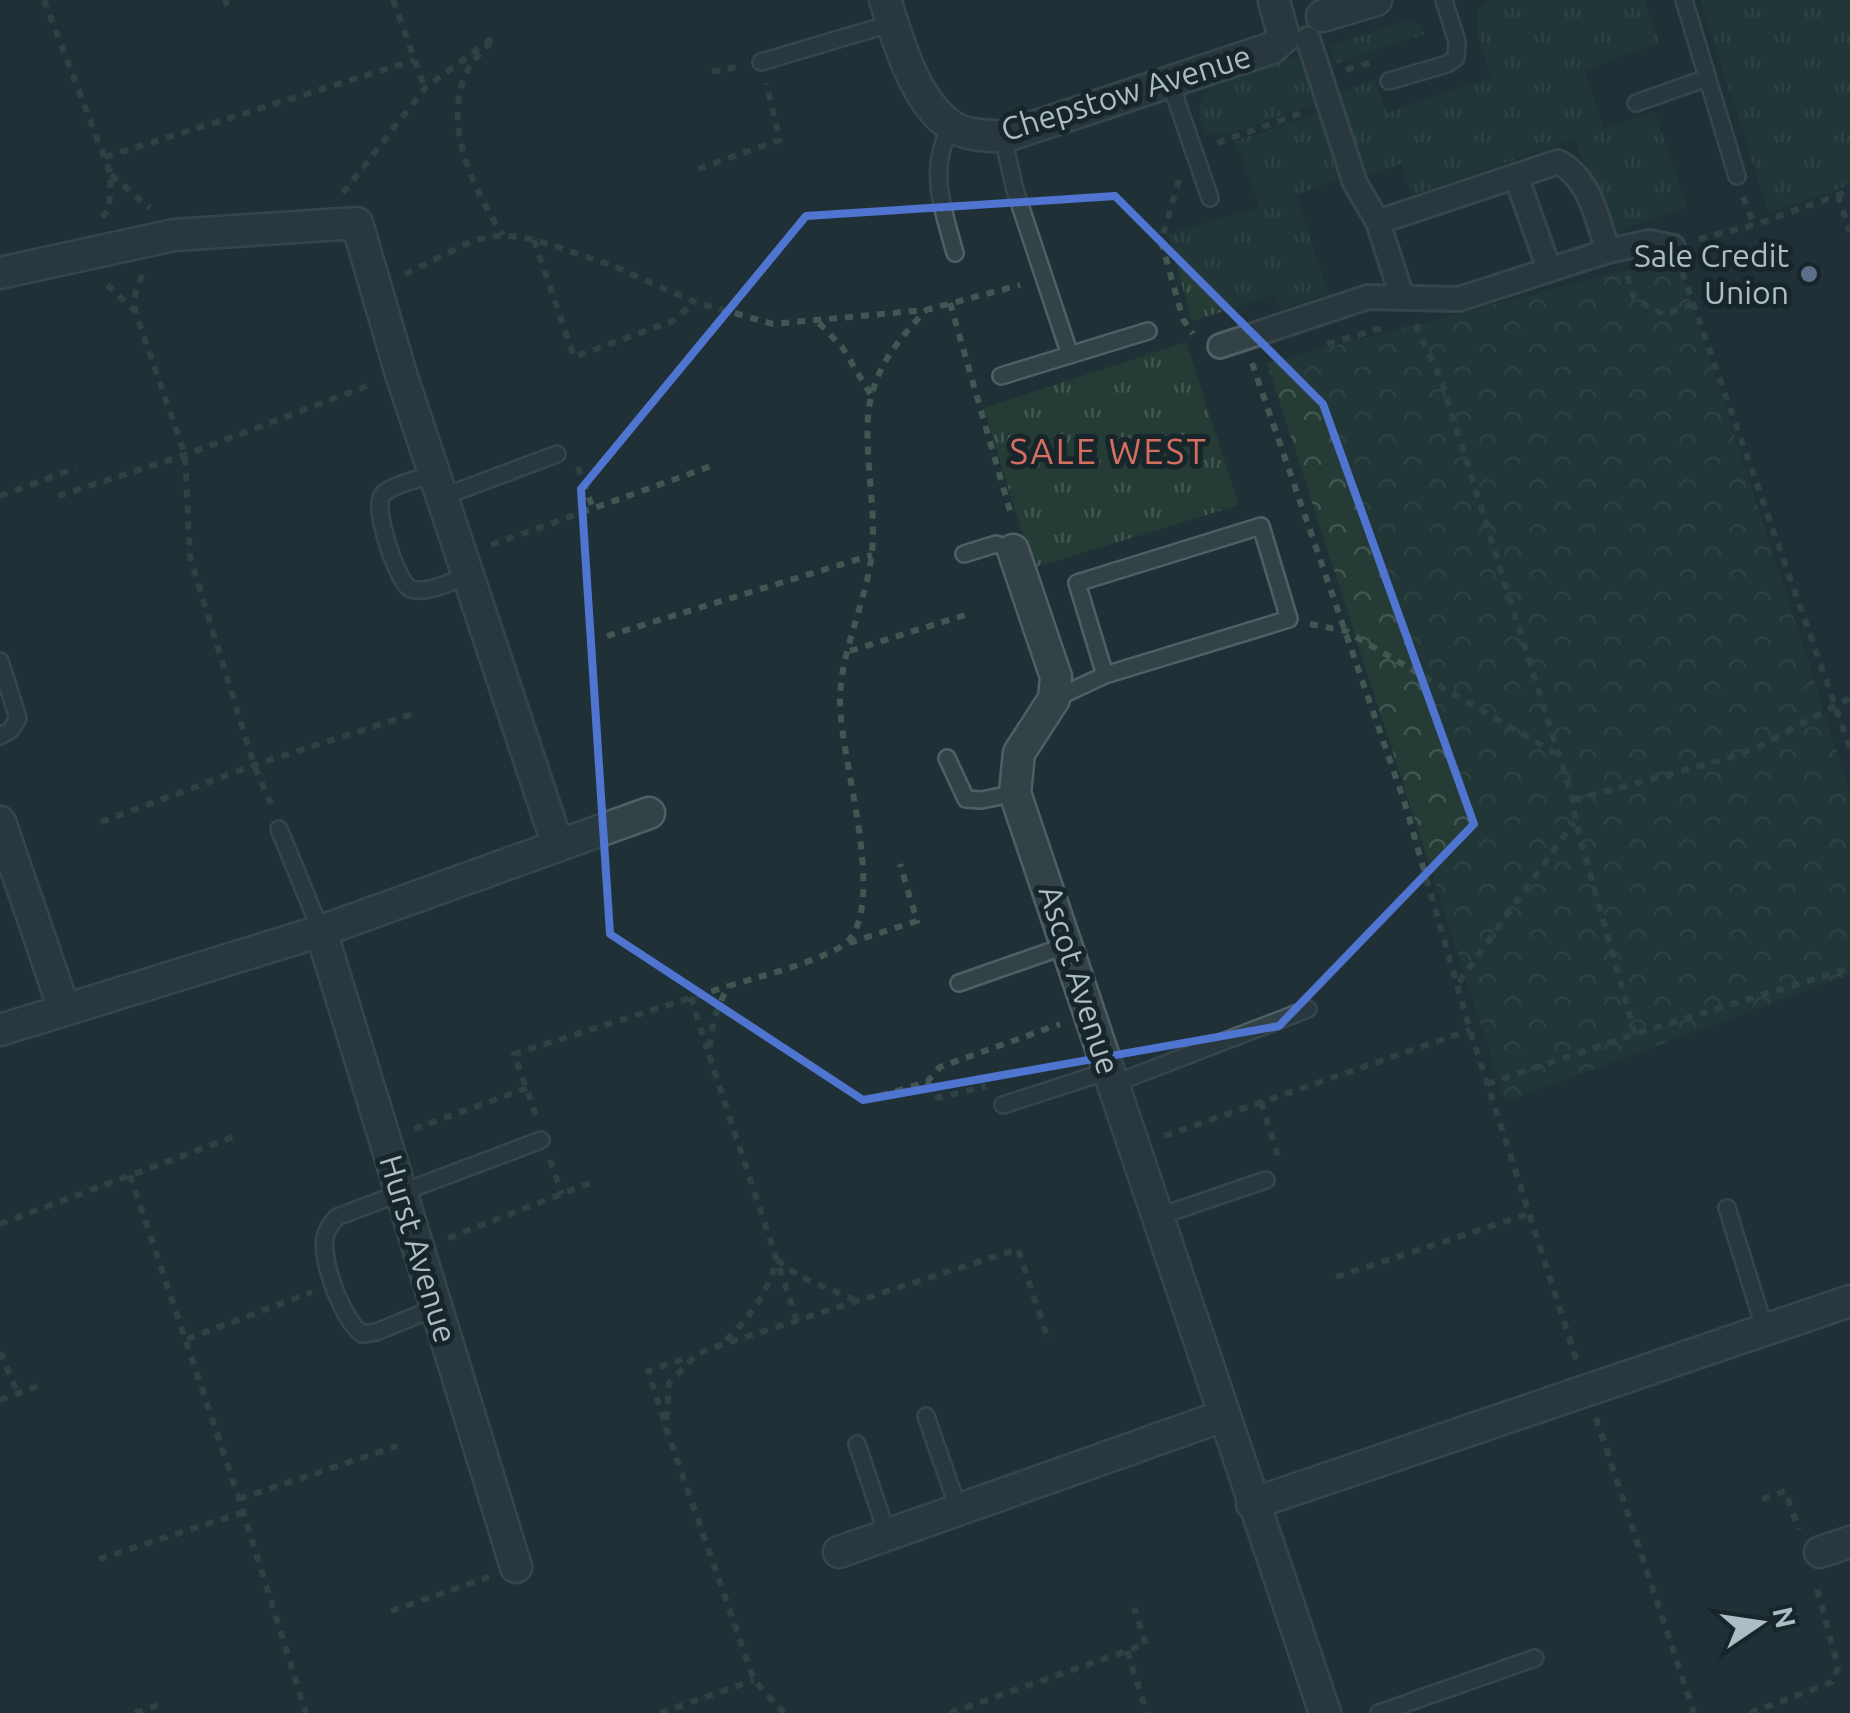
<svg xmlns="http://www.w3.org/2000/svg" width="1850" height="1713" viewBox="0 0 1850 1713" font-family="Ubuntu,sans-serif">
  <defs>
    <pattern id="grass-tufts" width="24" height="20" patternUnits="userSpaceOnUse" patternTransform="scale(2.5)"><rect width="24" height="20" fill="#243c35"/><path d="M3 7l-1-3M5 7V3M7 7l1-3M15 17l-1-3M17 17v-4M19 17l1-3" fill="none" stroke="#415651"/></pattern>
    <pattern id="forest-crowns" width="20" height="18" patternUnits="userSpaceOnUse" patternTransform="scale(2.5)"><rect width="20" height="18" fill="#243c35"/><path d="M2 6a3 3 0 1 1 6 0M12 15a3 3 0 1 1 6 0" fill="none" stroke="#415651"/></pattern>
  </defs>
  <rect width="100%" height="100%" fill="#1f3137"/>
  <!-- grass -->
  <g fill="url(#grass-tufts)">
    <path d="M 1489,0 L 1645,0 L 1660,43 L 1584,70 L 1604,129 L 1655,112 L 1687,207 L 1608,235 L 1575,139 L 1412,195 L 1401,164 L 1367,176 L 1338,93 L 1375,80 L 1387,113 L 1491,77 L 1477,33 L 1478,10 Z"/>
    <path d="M 1700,0 L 1850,0 L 1850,185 L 1769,213 Z"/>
    <path d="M 1409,20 L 1422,26 L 1425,34 L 1336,64 L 1330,46 Z"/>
    <path d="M 1298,56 L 1314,104 L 1233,132 L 1207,134 C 1194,116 1198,99 1213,85 Z"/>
    <path d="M 1318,113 L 1338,180 L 1296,195 L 1328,293 L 1281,310 L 1275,295 L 1192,321 L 1168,234 L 1259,208 L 1236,141 Z"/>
    <path d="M 1186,342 L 1239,505 L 1033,568 L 984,408 Z"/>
  </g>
  <!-- forest -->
  <path fill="url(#forest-crowns)" d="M 1677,257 L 1850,792 L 1850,974 L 1506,1102 L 1267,363 Z"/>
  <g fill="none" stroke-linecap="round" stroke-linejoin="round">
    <!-- service casing -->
    <g stroke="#505f65" stroke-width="20">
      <g id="service">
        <path d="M 1684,0 L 1737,176"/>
        <path d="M 761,62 L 893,23"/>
        <path d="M 1389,81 L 1447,64 L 1456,58 L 1457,42 L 1444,0"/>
        <path d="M 1170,82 L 1210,198"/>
        <path d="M 1636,103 L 1707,78"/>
        <path d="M 951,127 C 927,169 943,209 955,253"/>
        <path d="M 1003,137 L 1015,190 L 1070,355"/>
        <path d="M 1001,376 L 1148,331"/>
        <path d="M 434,474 C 420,479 394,484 383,494 C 371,505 397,580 409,588 C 425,596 454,580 469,575"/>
        <path d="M 442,497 L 557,454"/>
        <path d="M 964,554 L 996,544 L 1013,550"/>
        <path d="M 0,661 L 18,718 L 11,730 L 0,736"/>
        <path d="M 1054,699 L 1105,675 L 1289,619 L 1261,526 L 1077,583 L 1105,675"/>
        <path d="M 947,758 L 966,799 L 982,800 L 1015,793"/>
        <path d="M 279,829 L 321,931"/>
        <path d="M 959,983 L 1068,945"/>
        <path d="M 1113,1084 L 1308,1009"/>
        <path d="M 1003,1105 L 1108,1071"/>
        <path d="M 1727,1208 L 1765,1330"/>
        <path d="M 1157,1217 L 1266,1180"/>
        <path d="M 435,1308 L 376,1332 L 362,1334 C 343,1320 321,1262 325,1238 C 326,1229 332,1223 337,1217 L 541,1140"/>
        <path d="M 926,1416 L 958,1508"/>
        <path d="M 857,1444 L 887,1534"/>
        <path d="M 1379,1713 L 1535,1658"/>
      </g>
    </g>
    <!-- pedestrian casing -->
    <g stroke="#505f65" stroke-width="28">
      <g id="pedestrian">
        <path d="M 1308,39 L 1355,183 L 1378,222 L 1402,297"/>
        <path d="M 1516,176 L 1549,269"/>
        <path d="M 1378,222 L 1558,162 C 1590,178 1597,219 1608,251"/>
        <path d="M 1220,346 L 1368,297 L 1459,299 L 1608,251 L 1650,242 L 1673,247"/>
      </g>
    </g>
    <!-- minor casing -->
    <g stroke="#505f65" stroke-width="35">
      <g id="minor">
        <path d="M 885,0 C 898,40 914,100 950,125 C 965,136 985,135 1003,137 L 1272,48 L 1284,37 L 1274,1"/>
        <path d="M 1322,16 L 1376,0"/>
        <path d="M 0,273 L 174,235 L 357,223 L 401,374 L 558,846"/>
        <path d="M 1013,550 L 1056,677 L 1054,699 L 1019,753 L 1015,793 L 1325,1713"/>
        <path d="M 0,822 L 64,1009"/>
        <path d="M 321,931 L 516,1567"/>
        <path d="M 0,1030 L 321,931 L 649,813"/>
        <path d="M 1252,1504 L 1850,1301"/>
        <path d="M 839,1552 L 1223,1416"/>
        <path d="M 1820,1552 L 1850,1542"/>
      </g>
    </g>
    <!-- path -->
    <g stroke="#415752" stroke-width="6" stroke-dasharray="8 8" stroke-linecap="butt">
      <path d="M 44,0 L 111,175 L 109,208 L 102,218"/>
      <path d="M 225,0 L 227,6"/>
      <path d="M 393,0 L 425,88"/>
      <path d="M 491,42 C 484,50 475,58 470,66 C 439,119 473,190 503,235"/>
      <path d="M 1346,70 L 1372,62"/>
      <path d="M 712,72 L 741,66"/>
      <path d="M 1217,143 L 1304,112"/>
      <path d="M 105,157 L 415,60"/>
      <path d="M 698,169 L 780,140 L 766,83"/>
      <path d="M 111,175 L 150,208"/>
      <path d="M 1179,180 L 1161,241 L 1183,319 L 1193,334"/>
      <path d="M 343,193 L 425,88 L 498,34"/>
      <path d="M 1838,195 L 1850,232"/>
      <path d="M 1743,197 L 1754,225"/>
      <path d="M 1699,239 L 1754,225 L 1850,191"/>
      <path d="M 534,240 L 574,357 L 673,321 L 694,303"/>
      <path d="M 1682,272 L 1850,748"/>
      <path d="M 405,274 L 474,240 L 503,235 L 533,239 L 611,265 L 695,302 L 773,324 L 926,310 L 1020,285"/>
      <path d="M 142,275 L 135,295 L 135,311 L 185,455 L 190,557 L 254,765 L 273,809"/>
      <path d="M 1627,276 L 1634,298 L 1664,315 L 1693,304"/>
      <path d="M 107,285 L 134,310"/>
      <path d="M 950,303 L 1012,518"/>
      <path d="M 819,323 L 842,347 L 871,395"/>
      <path d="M 1415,325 L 1440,377 L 1573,800 L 1575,820 L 1635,1034"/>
      <path d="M 1327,344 L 1382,328"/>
      <path d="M 1252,363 L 1405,804 L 1470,1030 L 1576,1359"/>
      <path d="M 578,467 L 593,509"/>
      <path d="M 0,496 L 76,468"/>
      <path d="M 58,496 L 185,455 L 372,384"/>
      <path d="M 491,545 L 717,464"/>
      <path d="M 1310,624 L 1346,631 L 1558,755"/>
      <path d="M 607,636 L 872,555"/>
      <path d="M 850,651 L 968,614"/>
      <path d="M 1573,800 L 1726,759 L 1760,746 L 1850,698"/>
      <path d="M 101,822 L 254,765 L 413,714"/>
      <path d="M 849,943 L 917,921 L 900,864"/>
      <path d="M 1459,982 L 1574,822"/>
      <path d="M 691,997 L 707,1049"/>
      <path d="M 927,1082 L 939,1098 L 986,1086"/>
      <path d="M 1487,1084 L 1635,1034 L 1850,968"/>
      <path d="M 865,1100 L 927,1082 L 940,1067 L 1060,1024"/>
      <path d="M 1261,1102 L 1278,1156"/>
      <path d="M 536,1115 L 514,1054 L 728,986"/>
      <path d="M 414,1129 L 527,1088"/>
      <path d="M 1164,1136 L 1470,1030"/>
      <path d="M 550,1160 L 562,1194"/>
      <path d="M 130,1175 L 239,1499 L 306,1713"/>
      <path d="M 0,1224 L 233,1137"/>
      <path d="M 448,1238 L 590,1183"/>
      <path d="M 1336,1277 L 1528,1214"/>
      <path d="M 797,1321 L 709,1055 C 711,1028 715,1009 729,986 C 754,978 834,958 849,940 C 886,895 840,760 840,701 C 840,654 864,607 871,560 C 879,508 859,440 872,393 C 881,360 903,335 926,310"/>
      <path d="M 187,1339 L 312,1292"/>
      <path d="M 726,1340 C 752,1316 766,1294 777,1260 L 801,1277 L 857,1301"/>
      <path d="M 0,1352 L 18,1394"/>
      <path d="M 0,1400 L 43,1384"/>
      <path d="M 1596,1418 L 1694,1713"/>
      <path d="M 664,1420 L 648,1371 L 691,1356"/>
      <path d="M 239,1499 L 397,1446"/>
      <path d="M 1762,1499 L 1785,1491 L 1799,1530"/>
      <path d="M 99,1559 L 244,1512"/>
      <path d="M 391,1611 L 489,1577"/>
      <path d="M 1127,1651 L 1147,1713"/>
      <path d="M 135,1713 L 159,1705"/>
      <path d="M 660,1713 L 754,1680"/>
      <path d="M 784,1713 L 754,1680 L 666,1428 L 669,1383 L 697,1354 L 721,1345 L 1018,1249 L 1049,1342"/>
      <path d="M 950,1713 L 1146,1644 L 1134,1608"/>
      <path d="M 1750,1713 L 1832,1682 L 1838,1667 L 1816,1585"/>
    </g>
    <!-- service -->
    <use href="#service" stroke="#334247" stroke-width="15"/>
    <!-- pedestrian -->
    <use href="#pedestrian" stroke="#334247" stroke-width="22"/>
    <!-- minor -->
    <use href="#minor" stroke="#334247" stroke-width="30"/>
  </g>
  <!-- marked area -->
  <path d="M0 0H1850V1713H0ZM 1115,196 L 1323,404 L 1474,824 L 1279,1026 L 863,1100 L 610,934 L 581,489 L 806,216 Z" fill="#1f3137" fill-opacity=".55" fill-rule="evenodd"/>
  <path fill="none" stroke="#4f75d1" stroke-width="8" stroke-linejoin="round" d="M 1115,196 L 1323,404 L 1474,824 L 1279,1026 L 863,1100 L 610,934 L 581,489 L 806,216 Z"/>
  <!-- markers -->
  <circle fill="#5c6f8a" stroke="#18262c" stroke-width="4" cx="1809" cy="274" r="10"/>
  <g text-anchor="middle" stroke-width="10" stroke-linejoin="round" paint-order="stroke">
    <!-- street labels -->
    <g font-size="32" fill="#adbdc4" stroke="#18262c">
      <text transform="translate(1126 93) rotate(-17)" y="11">Chepstow Avenue</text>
      <text transform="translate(1079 980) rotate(72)" y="11">Ascot Avenue</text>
      <text transform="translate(418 1249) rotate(73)" y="11">Hurst Avenue</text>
    </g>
    <!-- poi labels -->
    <g font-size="32" fill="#adbdc4" stroke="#18262c" text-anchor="end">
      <text x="1789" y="267">Sale Credit<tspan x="1789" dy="37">Union</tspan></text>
    </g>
    <!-- neighbourhood labels -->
    <g font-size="35" letter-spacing="2.5" fill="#d66f60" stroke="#18262c">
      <text x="1109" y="464">SALE WEST</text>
    </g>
  </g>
  <!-- north arrow -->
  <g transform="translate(1760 1623) rotate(77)" stroke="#18262c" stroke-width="8" paint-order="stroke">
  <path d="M0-8L18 38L0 25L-18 38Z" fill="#adbdc4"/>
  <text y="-15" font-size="28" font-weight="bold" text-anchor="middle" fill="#adbdc4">N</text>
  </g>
</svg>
